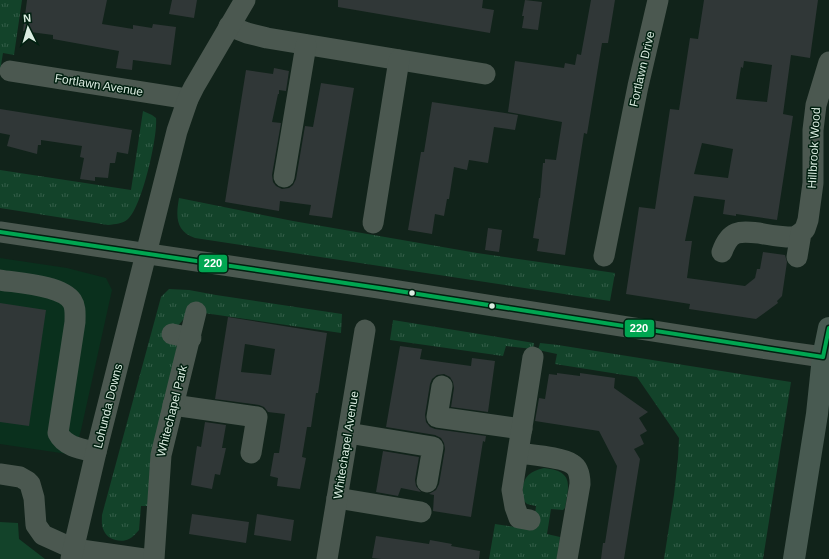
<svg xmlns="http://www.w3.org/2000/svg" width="829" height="559" viewBox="0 0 829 559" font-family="Arial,sans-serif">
  <defs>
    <pattern id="grass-tufts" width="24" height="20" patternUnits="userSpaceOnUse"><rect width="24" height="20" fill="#13432a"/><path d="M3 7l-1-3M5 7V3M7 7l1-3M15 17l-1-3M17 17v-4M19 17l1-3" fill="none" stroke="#355e49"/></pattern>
  </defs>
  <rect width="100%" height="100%" fill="#11231a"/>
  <!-- built -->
  <path fill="#0a301d" d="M 0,258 L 67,268 L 106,278 L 112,290 L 81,430 L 74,455 L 0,444 Z"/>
  <!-- grass -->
  <g fill="url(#grass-tufts)">
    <path d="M 0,0 L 22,0 L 14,55 L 3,53 L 0,71 Z"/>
    <path d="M 143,111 L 152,115 L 156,118 C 158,136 142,207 128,219 C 122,224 116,224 108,225 L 0,208 L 0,170 L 131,190 Z"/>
    <path d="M 179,198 L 293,221 L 477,253 L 615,273 L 610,301 L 195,238 C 175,231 176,216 179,198 Z"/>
    <path d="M 169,289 L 189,290 L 216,295 L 342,314 L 341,333 L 197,312 L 189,313 L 176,328 L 177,346 L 149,506 L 141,506 L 139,530 C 136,533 133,537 129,539 C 121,543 108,540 104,531 C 101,526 102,520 102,515 L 161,297 Z"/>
    <path d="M 393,320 L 534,343 L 533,349 L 506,346 L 503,356 L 390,340 Z"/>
    <path d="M 540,343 L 558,345 L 791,382 L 763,559 L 664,559 L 674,495 L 678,458 L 679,438 L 637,377 L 555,364 L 557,354 L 538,350 Z"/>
    <path d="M 544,468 C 574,471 569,485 565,508 L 563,510 L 551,509 L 547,534 L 560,537 L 557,559 L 489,559 L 495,524 L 533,530 L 536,506 L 527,504 L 523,500 C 521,482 525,472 544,468 Z"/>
  </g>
  <!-- garden -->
  <path fill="#13432a" d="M 0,522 L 18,523 L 19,539 L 45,559 L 0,559 Z"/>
  <!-- building -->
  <g fill="#303737" fill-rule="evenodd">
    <path d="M 27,0 L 107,0 L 102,24 L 133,29 L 133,25 L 152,28 L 153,24 L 176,27 L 171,65 L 133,60 L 132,70 L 116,68 L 119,51 L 53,39 L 53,35 L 23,31 Z"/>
    <path d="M 172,0 L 197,0 L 194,18 L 169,14 Z"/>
    <path d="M 338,0 L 483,0 L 482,8 L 494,10 L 490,33 L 338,7 Z"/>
    <path d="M 525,0 L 542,2 L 538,30 L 522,28 L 524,16 L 522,16 Z"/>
    <path d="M 591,0 L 615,0 L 608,43 L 602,43 L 587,134 L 584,133 L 565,255 L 537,251 L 539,239 L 533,238 L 539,198 L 540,198 L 543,163 L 545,163 L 545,159 L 556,160 L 562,122 L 508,112 L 515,61 L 564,68 L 565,63 L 575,65 L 577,54 L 581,55 Z"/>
    <path d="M 704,0 L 818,0 L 810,58 L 791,55 L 783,114 L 793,116 L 777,220 L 736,214 L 736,216 L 723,214 L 725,200 L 694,196 L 685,241 L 692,241 L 687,278 L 745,286 L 755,278 L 757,269 L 760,269 L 763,252 L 785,255 L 787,262 L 782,296 L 777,301 L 778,303 L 756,319 L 689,309 L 690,304 L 626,294 L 639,207 L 655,209 L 670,109 L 679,110 L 690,38 L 698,39 ZM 744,61 L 772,65 L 767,102 L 736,99 L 741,67 L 743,68 ZM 702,143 L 733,149 L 728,178 L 694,174 Z"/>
    <path d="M 274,68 L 289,71 L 286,91 L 279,90 L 279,94 L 278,94 L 272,122 L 281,123 L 272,175 L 273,182 L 276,186 L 282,189 L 289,188 L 293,185 L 296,179 L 305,126 L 313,127 L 321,83 L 354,88 L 332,218 L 309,215 L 311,205 L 280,201 L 279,211 L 225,202 L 246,70 L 273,74 Z"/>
    <path d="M 432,102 L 518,115 L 515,130 L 494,127 L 488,163 L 469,160 L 467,170 L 454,167 L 449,199 L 447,199 L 444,216 L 435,214 L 432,234 L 408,230 L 421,152 L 424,152 Z"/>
    <path d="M 0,109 L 132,130 L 128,154 L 117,152 L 115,163 L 110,163 L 108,178 L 95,177 L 95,181 L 80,179 L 84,158 L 80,157 L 82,146 L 41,140 L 41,145 L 38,145 L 37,154 L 7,146 L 10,135 L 0,133 Z"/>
    <path d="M 488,228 L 502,230 L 499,252 L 485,250 Z"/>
    <path d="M 0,303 L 46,310 L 29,426 L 0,422 Z"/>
    <path d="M 228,317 L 327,333 L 318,393 L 316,393 L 311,427 L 307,427 L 302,457 L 306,458 L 300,489 L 277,486 L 278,478 L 270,476 L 274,453 L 279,453 L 285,414 L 268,412 L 264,407 L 259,405 L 215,399 ZM 245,344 L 275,349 L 271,375 L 241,372 Z"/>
    <path d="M 400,346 L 422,349 L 420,359 L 471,366 L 472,358 L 495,361 L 488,412 L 451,407 L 454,388 L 453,382 L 450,377 L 444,374 L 437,375 L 432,379 L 430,384 L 425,415 L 426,422 L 430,427 L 435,429 L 486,436 L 485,442 L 483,441 L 471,517 L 433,511 L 434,495 L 429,494 L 436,490 L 439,484 L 445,449 L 444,443 L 441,438 L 435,435 L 386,427 Z"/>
    <path d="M 557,373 L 580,376 L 580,373 L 615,378 L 614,388 L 648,412 L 639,418 L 647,431 L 640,435 L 644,444 L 634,449 L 640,459 L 624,559 L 601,559 L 603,543 L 605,543 L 617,466 L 599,431 L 535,421 L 539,398 L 545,399 L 549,374 L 557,375 Z"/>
    <path d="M 205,422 L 226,425 L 222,448 L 226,448 L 220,475 L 215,474 L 212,489 L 191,485 L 197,446 L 201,447 Z"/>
    <path d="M 383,451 L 419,457 L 415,480 L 416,486 L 421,492 L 401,488 L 398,496 L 376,492 Z"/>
    <path d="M 192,514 L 249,522 L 246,543 L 189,534 Z"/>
    <path d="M 257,514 L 294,520 L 291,541 L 254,535 Z"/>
    <path d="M 376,536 L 429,544 L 430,540 L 452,544 L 451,546 L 480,551 L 479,559 L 381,559 L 372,558 Z"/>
  </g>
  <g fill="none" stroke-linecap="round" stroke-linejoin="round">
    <!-- minor -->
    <g stroke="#4b5850" stroke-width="21">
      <path d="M 229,26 L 247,33 L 267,38 L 485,74"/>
      <path d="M 10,71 L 188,99"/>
      <path d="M 284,177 L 306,45"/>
      <path d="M 373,223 L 399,60"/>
      <path d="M 0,232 L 379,288 L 774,350 L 823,357"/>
      <path d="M 722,252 C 730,230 739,231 759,233 C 768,235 777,236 787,237 L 794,237 L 801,233"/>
      <path d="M 604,256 L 638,86 L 658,0"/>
      <path d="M 797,257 L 801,233 L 805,229 L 808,220 L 813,183 L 813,130 L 816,105 L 829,62"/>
      <path d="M 0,280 C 18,283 61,285 72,301 C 76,307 75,315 75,322 L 58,433 C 65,447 82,449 96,452"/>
      <path d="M 172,334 L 191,338"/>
      <path d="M 442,386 L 437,417 L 522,429"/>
      <path d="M 173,405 L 257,417 L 251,453"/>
      <path d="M 348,433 L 433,447 L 427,482"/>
      <path d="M 519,453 C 532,455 562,457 572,464 C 579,468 580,477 580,484 L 567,559"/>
      <path d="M 0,474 L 20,477 L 27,481 L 30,484 L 34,498 L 36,525 L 43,535 L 74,549 L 144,559"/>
      <path d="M 337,498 L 421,512"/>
      <path d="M 530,520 L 519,518 L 515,507 L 512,490 L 533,357"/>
      <path d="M 71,559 L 96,452 L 177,131 L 188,99 L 194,87 L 245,0"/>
      <path d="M 154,559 L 161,455 L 196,312"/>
      <path d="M 327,559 L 365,330"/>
    </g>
    <!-- major -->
    <path stroke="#485a51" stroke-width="22" d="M 794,559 L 817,414 L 823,357 L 829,328"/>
    <!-- bus-1 casing -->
    <g stroke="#012010" stroke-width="7">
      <path id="bus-1" d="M 0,232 L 379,288 L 823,357 L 829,328"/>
    </g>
    <!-- bus-1 -->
    <use href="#bus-1" stroke="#00a651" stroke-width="4"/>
  </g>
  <!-- markers -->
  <g fill="#dbece1" stroke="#012010" stroke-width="1.5">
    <circle cx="412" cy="293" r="3.5"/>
    <circle cx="492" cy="306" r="3.5"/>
  </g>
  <g text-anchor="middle" stroke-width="3" stroke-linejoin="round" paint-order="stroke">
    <!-- street labels -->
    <g font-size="12" fill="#dbece1" stroke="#012010">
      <text transform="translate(642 69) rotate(-77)" y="4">Fortlawn Drive</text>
      <text transform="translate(99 85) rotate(9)" y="4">Fortlawn Avenue</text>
      <text transform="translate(814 148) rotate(-87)" y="4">Hillbrook Wood</text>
      <text transform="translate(108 406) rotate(-76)" y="4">Lohunda Downs</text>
      <text transform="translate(172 411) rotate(-76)" y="4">Whitechapel Park</text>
      <text transform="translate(346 445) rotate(-81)" y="4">Whitechapel Avenue</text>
    </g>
  </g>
  <g stroke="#012010" stroke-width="1.5">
    <rect x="198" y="254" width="30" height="19" rx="4" fill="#00a651"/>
    <rect x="624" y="319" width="31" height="19" rx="4" fill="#00a651"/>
  </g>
  <g font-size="11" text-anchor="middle" font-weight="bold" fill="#fff">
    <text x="213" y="267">220</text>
    <text x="639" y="332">220</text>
  </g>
  <!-- north arrow -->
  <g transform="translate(28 28) rotate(355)" stroke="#012010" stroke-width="3" paint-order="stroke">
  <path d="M0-3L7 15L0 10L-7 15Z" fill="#dbece1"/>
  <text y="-6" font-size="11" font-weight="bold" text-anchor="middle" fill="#dbece1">N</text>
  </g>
</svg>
